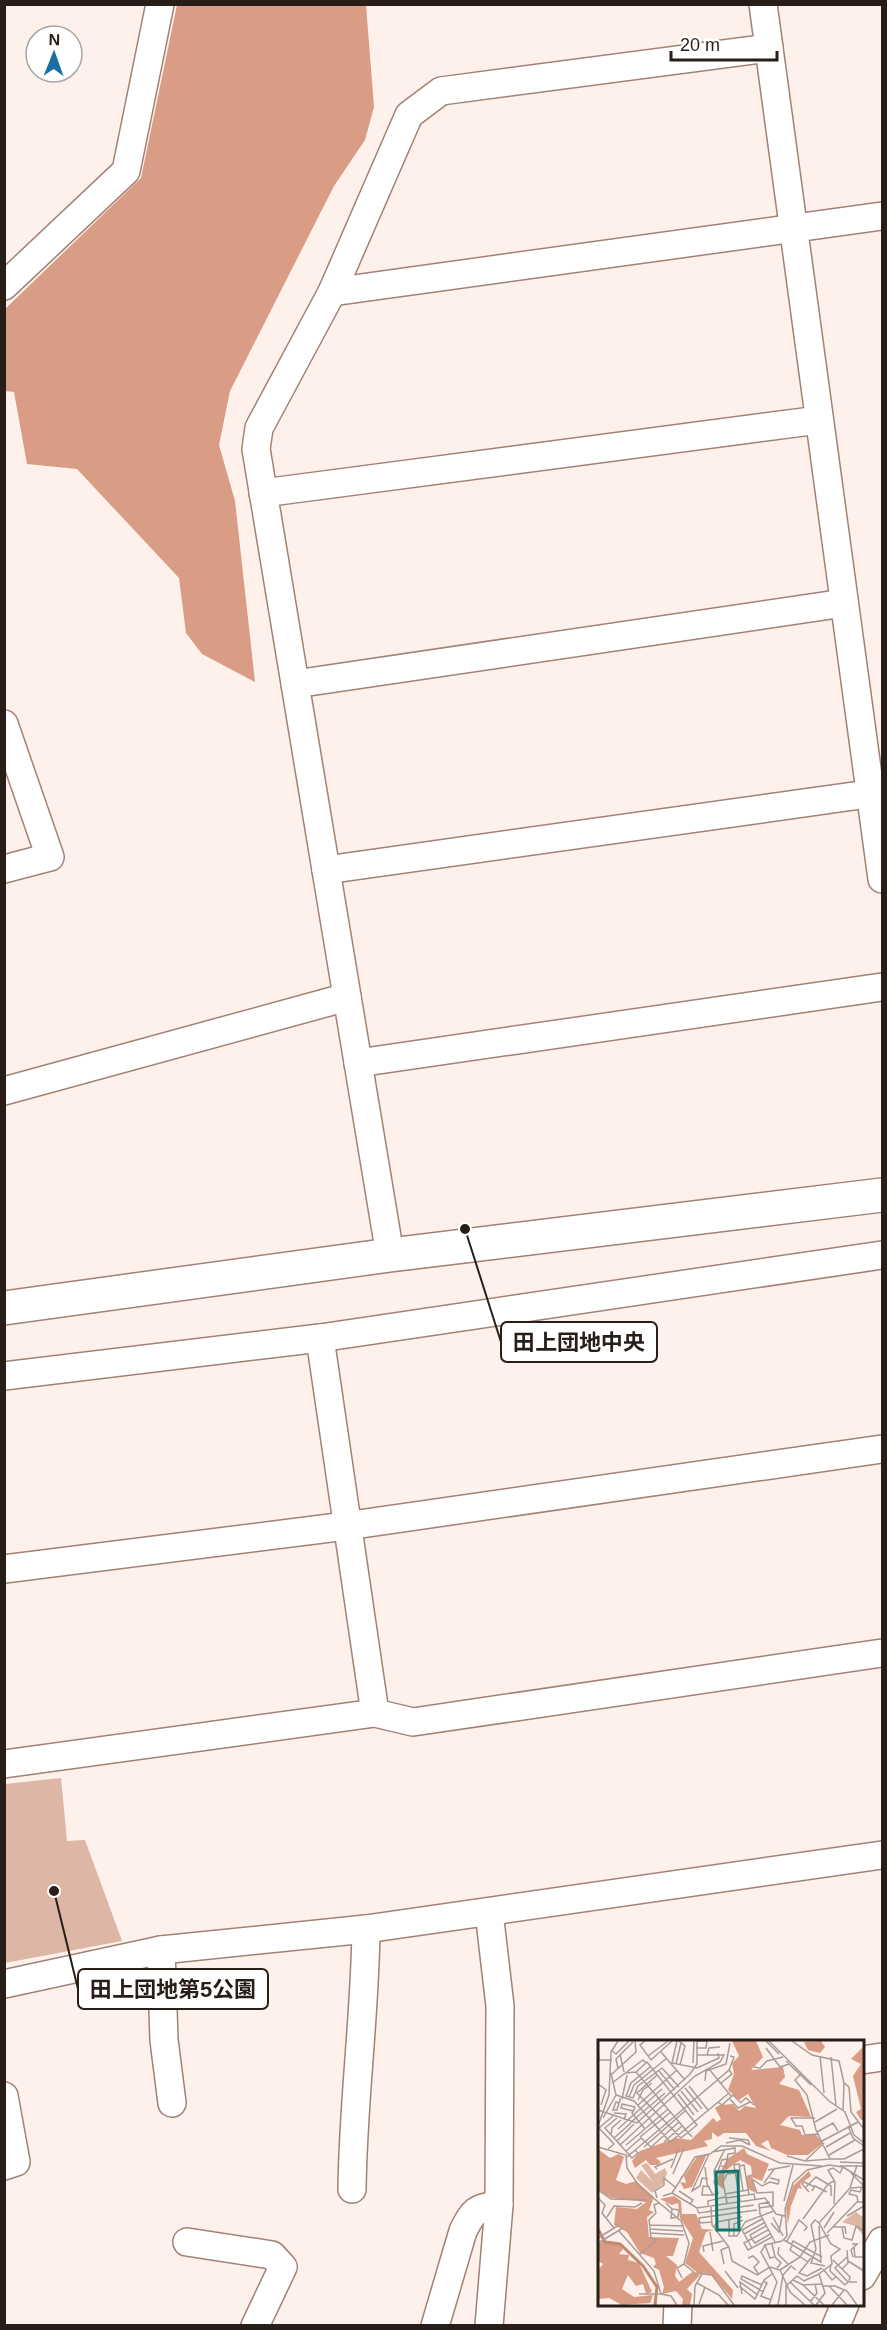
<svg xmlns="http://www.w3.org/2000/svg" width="887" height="2330" viewBox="0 0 887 2330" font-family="Helvetica,'Noto Sans JP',sans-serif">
  <rect width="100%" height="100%" fill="#fef0ea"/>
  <!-- green -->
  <path fill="#ddb6a5" d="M 61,1778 L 67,1841 L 85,1840 L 122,1941 L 5,1963 L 5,1784 Z"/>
  <!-- forest -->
  <path fill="#d89d84" d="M 177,5 L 366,5 L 374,107 L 365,140 L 334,186 L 230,391 L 219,445 L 235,501 L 255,682 L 202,654 L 186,633 L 179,578 L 77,469 L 27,464 L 14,392 L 5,391 L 5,309 L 141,178 Z"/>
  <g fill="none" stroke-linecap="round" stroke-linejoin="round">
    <!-- street casing -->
    <g stroke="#a18275" stroke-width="30">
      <g id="street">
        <path d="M 763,4 L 882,879"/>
        <path d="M 4,286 L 126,171 L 160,4"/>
        <path d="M 332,292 L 882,216"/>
        <path d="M 263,493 L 819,420"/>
        <path d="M 295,684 L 844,603"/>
        <path d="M 4,724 L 50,857 L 4,869"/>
        <path d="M 326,870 L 882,792"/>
        <path d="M 358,1063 L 882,987"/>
        <path d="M 4,1091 L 347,997"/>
        <path d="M 390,1255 L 256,449 L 259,428 L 332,292 L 409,115 L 441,91 L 769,48"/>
        <path d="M 320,1338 L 375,1713"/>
        <path d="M 4,1376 L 320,1338 L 882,1255"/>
        <path d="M 4,1569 L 346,1526 L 882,1449"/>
        <path d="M 4,1764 L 375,1713 L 413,1722 L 882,1653"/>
        <path d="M 161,1950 L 164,2040 L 172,2103"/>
        <path d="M 4,1984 L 161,1950 L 366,1929 L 882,1855"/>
        <path d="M 862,2060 L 882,2057"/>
        <path d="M 4,2096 L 16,2162 L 4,2166"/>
        <path d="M 352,2189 C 353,2102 365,2016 366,1929"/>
        <path d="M 187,2242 L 272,2255 L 283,2267 L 255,2326"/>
        <path d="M 862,2276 L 882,2241"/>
        <path d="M 435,2326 L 463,2231 C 473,2211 476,2207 499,2205"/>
        <path d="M 489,2326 L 499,2205 L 500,2006 L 489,1912"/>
        <path d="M 677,2326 L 678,2304"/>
        <path d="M 836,2326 L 845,2304"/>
      </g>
    </g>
    <!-- secondary casing -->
    <g stroke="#a18275" stroke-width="36">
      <path id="secondary" d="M 4,1308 L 390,1255 L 882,1195"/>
    </g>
    <!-- street -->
    <use href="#street" stroke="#fff" stroke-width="27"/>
    <!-- secondary -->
    <use href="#secondary" stroke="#fff" stroke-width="33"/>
  </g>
  <!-- overview -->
  <g transform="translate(598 2040)">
    <rect width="266" height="266" fill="#fef0ea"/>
    <path d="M 49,123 L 57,134 L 67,128 L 69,133 L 65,144 L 54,153 L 38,138 L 43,130 L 55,142 L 43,125 ZM 258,172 L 265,177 L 265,195 L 257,186 L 244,182 Z" fill="#ddb6a5"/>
    <path d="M 134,1 L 158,1 L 165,17 L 153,30 L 185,27 L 187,37 L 181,44 L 201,50 L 213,77 L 191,76 L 182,85 L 202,90 L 204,95 L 218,95 L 225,103 L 210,115 L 189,115 L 173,108 L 170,100 L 163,104 L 173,111 L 158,106 L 148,93 L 126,93 L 120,97 L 114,92 L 114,99 L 106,101 L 110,106 L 58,118 L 63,122 L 60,125 L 52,125 L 48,120 L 37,128 L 34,121 L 42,111 L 78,98 L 93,100 L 115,78 L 119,82 L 123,79 L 117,68 L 122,65 L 135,64 L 141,71 L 147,66 L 158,68 L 150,54 L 141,60 L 130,50 L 136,34 L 134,23 L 141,16 ZM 223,1 L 227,7 L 222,13 L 210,10 L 206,2 ZM 265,7 L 266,80 L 263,80 L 258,72 L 263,69 L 255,36 L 263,24 L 253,19 ZM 146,108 L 149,114 L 171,124 L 164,141 L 153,137 L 158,153 L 150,149 L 148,136 L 154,134 L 153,126 L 142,120 L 127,131 L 125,149 L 117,142 L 129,119 ZM 0,109 L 12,118 L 21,114 L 26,117 L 18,140 L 28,144 L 38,141 L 56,157 L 51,170 L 56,172 L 49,177 L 51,197 L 81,198 L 75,216 L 68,216 L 79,225 L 77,236 L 81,242 L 94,232 L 102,235 L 89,249 L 94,254 L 92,265 L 84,265 L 85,259 L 78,251 L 64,254 L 66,247 L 61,230 L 55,227 L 58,224 L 56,218 L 42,213 L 29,192 L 16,185 L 18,167 L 39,169 L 48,162 L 13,158 L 0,150 ZM 109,114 L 94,147 L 86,149 L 82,142 L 88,143 L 86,136 L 99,117 ZM 211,131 L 213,136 L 202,144 L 204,149 L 200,148 L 193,166 L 190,184 L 188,168 L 195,146 ZM 76,156 L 83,161 L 84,174 L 98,174 L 104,189 L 116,190 L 108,192 L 101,212 L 135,250 L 134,259 L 113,234 L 100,233 L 87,223 L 95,198 L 82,178 L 80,163 L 74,165 L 62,159 ZM 5,201 L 21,204 L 25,209 L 21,214 L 31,215 L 30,220 L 41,223 L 54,252 L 48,254 L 45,244 L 38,246 L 30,235 L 24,249 L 36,257 L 55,255 L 52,263 L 24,265 L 11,258 L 0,259 L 0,230 L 5,224 L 0,221 L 0,204 Z" fill="#d89d84"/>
    <path fill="none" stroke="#c38970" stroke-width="3" d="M 0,189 L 7,202 L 22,204 L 45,226 L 59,247 L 57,265"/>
    <path fill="none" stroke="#a99c96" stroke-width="1.5" d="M 47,1 L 42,5 L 53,20 L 74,1M 79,1 L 74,23 L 99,28 L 121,18 L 120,13M 81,1 L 87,6 L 82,25M 168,1 L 181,14M 171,1 L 231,61 L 247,72 L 256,95 L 266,103M 194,1 L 214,15 L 241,21 L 246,43 L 251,47 L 253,72 L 266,89M 0,8 L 1,20 L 14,20M 98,8 L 108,8 L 109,1 L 99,1M 168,8 L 182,27 L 191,24M 13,10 L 18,14 L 31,1M 63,12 L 87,40M 22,14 L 26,32M 109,15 L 111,8 L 122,7M 50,16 L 70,1M 222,16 L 226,53M 233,17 L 238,66M 188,21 L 213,45M 95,23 L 96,1M 78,24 L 83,3M 156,27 L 162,28 L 169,21 L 185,17M 64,28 L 81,47M 20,29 L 18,19 L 35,2M 111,29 L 133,56M 61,31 L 77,50M 38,32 L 49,22 L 99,85 L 83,98 L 39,53 L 59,35M 13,33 L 18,55 L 36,61 L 72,102 L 131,53M 27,33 L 38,32 L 94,97M 14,34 L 38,12 L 37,1M 203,34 L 197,40 L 209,55 L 218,90 L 232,119 L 246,119M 107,41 L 108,31 L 128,24 L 132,3M 14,43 L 45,20 L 48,23M 123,43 L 134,34 L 131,30M 0,44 L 8,50 L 3,65M 91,46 L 110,70M 87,48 L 104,69M 83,51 L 100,72M 80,54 L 96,75M 31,57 L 36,45 L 69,18M 35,58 L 28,56 L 33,43 L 52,27M 35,58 L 40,46 L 64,28M 24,59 L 29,35M 132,59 L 140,68 L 152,62M 40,60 L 45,50 L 54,43M 120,62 L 124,65 L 135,55 L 142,62M 21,63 L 18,62 L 15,70 L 19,70 L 21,63 L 22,60 L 22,58M 142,63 L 148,58 L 156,65M 40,65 L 79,30M 0,70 L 39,83 L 92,34 L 99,24 L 99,1M 245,71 L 246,43M 16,73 L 28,74 L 26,80M 5,78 L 18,55M 19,78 L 7,88 L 34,118 L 40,113 L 37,110M 217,78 L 193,78 L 198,86 L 204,86 L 207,95 L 220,94M 217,82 L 239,69M 32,83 L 67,53M 0,86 L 11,55 L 13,12 L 20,1M 250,86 L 255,98 L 266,106M 0,87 L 16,104 L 10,109M 1,88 L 15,76M 48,88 L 70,69M 20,89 L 64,49M 219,92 L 235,83 L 240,91M 13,95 L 14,88 L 23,80M 42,97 L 73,72M 16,98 L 33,83M 131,98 L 150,100 L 152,105M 19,101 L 36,84M 224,101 L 260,82M 66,102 L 84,86M 128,103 L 142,100 L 152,105M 22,105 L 97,36 L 122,22 L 126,15 L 99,15M 28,105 L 47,89 L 34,73 L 36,70 L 37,67 L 24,64 L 23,68 L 35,71M 0,107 L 28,115 L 29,128 L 41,146 L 83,181 L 91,203 L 86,224 L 97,233 L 114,235 L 136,265M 46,107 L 87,71M 228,107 L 252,93M 28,111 L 43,98 L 53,107 L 81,82M 114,112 L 137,108 L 137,113 L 130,114 L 128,127 L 123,126M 231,115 L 257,100M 189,116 L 207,121 L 232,119M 29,117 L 131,30 L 136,17 L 132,16M 246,119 L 266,109M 208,120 L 226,103M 242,122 L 266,123M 136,125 L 142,161M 136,125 L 141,124 L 145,151M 142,126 L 146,125 L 151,155M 242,126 L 266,126M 107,127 L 109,144 L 115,155 L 120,153 L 116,142 L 124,120 L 129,119M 73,128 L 81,108M 59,129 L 57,127 L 75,119M 170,130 L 192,126M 253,133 L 266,146M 75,134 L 86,108M 110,139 L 104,138 L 102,146 L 94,151 L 111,114M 117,140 L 116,131 L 127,109M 166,143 L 177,128M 112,147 L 105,146 L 104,155 L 115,155M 208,147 L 218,137 L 233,146 L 233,156M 252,148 L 259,125M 0,150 L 13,159 L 49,160M 81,151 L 95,160 L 92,164M 214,151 L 217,146 L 229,152M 211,152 L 204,144 L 206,142 L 217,147M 74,153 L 99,168 L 167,158 L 178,174 L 187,176M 127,154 L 150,150M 65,156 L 74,153 L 97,117 L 112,114 L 123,106 L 144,106 L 182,123 L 224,126M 0,158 L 7,165 L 4,173 L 16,188M 59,158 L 57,151 L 66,145 L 66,138 L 77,147M 128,158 L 156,154 L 157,159M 186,161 L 195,125M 172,162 L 161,164 L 162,174 L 177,202M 260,162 L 259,156 L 251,154 L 253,150 L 262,152 L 264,147M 61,163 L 56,165 L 58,173 L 51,180 L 52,189 L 85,191M 68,163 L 74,169 L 73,178 L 80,177 L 81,170 L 74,169M 129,163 L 125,142 L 129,134 L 137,133M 236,164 L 237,142 L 230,130 L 235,128 L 242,133 L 245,127M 110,165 L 110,161 L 127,157M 113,167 L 114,185 L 131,207 L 134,221 L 159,235 L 172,227 L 182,230 L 192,252 L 207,265M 161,168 L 175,166 L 175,152 L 159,153 L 154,139 L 164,146 L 172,142 L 180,144 L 181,140 L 172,138M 99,169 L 101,173 L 156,165M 249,176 L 266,166M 9,177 L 16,166 L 37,167 L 44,163M 175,177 L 185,196M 205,179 L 230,144 L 236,141M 131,180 L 131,196 L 139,196 L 147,182M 114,182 L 102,183 L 101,178 L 159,170M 147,182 L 176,171M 173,183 L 181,192 L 184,176M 221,183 L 217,180 L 213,185 L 218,209 L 213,223 L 227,226M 52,185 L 86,186M 168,186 L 152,195 L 154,199 L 157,203 L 172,194M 221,186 L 223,223M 116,187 L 119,182 L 144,177M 235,187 L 247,187 L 248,194M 244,187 L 246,198 L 254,200 L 258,186 L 266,191M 226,188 L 236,172M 170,190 L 146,203 L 150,210 L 174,197M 21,191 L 56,231 L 63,254 L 73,256 L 79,265M 112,192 L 115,211M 52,193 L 86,195M 229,193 L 259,162 L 266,162M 146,194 L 166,183M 136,196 L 136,184 L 145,180M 0,198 L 21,185M 186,200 L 223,222M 189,201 L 201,180 L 209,187 L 206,191M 0,203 L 25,188M 174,204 L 177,217 L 183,223 L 179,228M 254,204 L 259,204 L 253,210 L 255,217M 167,205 L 172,218 L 176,217M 193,205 L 195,201 L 224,217M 194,206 L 192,210 L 210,222M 181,207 L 180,214 L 191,225M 256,207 L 257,217 L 266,217M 154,208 L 144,190 L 164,179M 106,212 L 105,206 L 125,201M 42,214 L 59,200 L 53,198 L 52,189M 249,217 L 237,228 L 250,242 L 259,242M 150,218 L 155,216 L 161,222 L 156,227 L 161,235M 213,218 L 201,233 L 209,236 L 224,228M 235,220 L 252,237 L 251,241M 250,221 L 266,231M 126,224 L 123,210 L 130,207M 233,224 L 232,231 L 247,245 L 250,242M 225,229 L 234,240 L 238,237M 244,229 L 250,223 L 249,210M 182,230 L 202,217 L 212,202 L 231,195M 127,231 L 140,248M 84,238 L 79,228 L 86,224M 195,240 L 205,245 L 224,244M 165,241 L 169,243 L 163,256 L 173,260M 192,242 L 216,265M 99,243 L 121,255 L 130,265M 164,245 L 144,236 L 143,239 L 166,252M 189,245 L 199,236 L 206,241 L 221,234M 205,245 L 226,265M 141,246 L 157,259 L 166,240 L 174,234M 225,246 L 237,246 L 249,251 L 259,265M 231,246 L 249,265M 41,254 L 63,254M 144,254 L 142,242 L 160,255M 212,262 L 219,253 L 217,244M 101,264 L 107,247M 96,265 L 97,246 L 104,234M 171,265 L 179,242 L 163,212 L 167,205 L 184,201 L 189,196 L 187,169 L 195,143 L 209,130 L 231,125 L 245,127 L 266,140M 180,265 L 185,235 L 193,226 L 198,230M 188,265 L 188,245M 218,265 L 227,253 L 221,234 L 234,224 L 233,216 L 242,209 L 233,204 L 221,183 L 252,148 L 266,147M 234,265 L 246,250"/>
    <path fill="#0f766e" fill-opacity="0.15" stroke="#0f766e" stroke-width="3" d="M 140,131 L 141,190 L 119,190 L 118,132 Z"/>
    <rect width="266" height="266" fill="none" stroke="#291d18" stroke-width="3"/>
  </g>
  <!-- callouts -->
  <path fill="none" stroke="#291d18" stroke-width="2" d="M465 1229L501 1342M54 1891L78 1989"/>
  <g fill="#291d18" stroke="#fff" stroke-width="2">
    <circle cx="465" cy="1229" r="6"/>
    <circle cx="54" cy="1891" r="6"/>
  </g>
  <g fill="#fff" stroke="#291d18" stroke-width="2">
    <rect x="501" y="1322" width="156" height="40" rx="6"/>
    <rect x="78" y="1969" width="190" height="40" rx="6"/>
  </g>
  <g font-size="22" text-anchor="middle" font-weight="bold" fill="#291d18">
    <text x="579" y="1350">田上団地中央</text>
    <text x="173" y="1997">田上団地第5公園</text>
  </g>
  <!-- border -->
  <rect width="887" height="2330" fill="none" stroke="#291d18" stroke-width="12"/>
  <!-- north arrow -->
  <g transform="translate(54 54) rotate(1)"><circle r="28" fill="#ffffff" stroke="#a9a5a3" stroke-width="1.5"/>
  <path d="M0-4.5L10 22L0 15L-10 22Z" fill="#1a70a0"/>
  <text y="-9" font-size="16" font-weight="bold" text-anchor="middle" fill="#291d18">N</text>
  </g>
  <!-- scale -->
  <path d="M671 51v9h106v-9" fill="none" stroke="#291d18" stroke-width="3"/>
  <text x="680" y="51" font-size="18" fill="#291d18" stroke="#ffffff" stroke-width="4.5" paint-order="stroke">20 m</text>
</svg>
